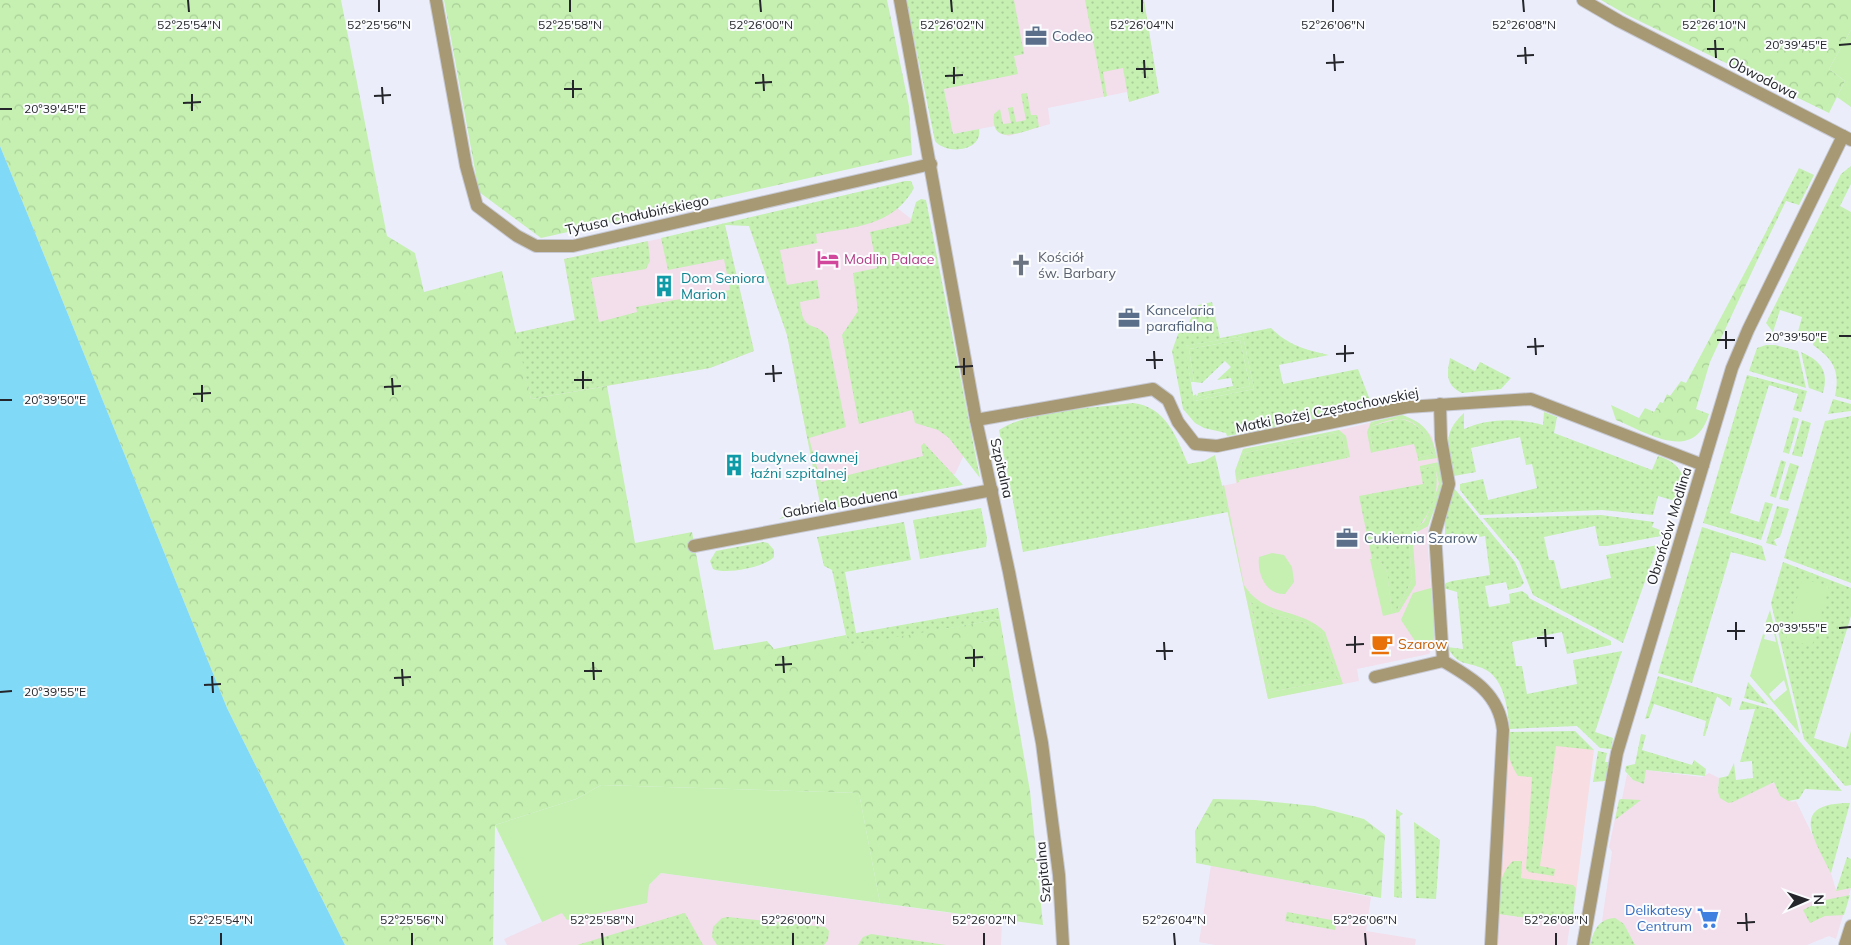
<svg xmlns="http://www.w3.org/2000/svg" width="1851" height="945" viewBox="0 0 1851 945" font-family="Mulish,sans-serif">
  <defs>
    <pattern id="grass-dots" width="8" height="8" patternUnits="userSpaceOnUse" patternTransform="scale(1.25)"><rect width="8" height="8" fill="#c5f0b1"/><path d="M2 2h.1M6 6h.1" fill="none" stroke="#a9ce98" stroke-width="1.8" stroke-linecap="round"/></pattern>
    <pattern id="forest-crowns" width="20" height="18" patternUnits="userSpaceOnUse" patternTransform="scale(1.25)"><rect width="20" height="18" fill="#c5f0b1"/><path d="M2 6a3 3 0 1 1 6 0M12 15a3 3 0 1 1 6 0" fill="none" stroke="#a9ce98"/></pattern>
  </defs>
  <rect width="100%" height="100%" fill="#ebeefa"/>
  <!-- commercial -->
  <g fill="#f3deec">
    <path d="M 916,0 L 1144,0 L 1159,93 L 1129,102 L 1127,92 L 1048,108 L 1050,124 L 1009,136 L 999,133 L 995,126 L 953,134 L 944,89 Z"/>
    <path d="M 886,199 L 920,226 L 964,455 L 955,474 L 820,503 L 787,335 L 749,226 Z"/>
    <path d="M 725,225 L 754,351 L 710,368 L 531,399 L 515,333 L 575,320 L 564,259 Z"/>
    <path d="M 1402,415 L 1419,423 L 1432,436 L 1442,477 L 1441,492 L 1430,517 L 1427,536 L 1435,643 L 1429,654 L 1357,669 L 1359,681 L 1268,699 L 1222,486 L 1236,483 L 1235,471 L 1243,449 L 1311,437 Z"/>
    <path d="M 1646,770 L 1702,777 L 1709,773 L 1719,778 L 1718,792 L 1728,803 L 1774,782 L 1780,796 L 1792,802 L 1796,801 L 1831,873 L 1836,890 L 1851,888 L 1836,939 L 1829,936 L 1807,945 L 1635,945 L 1624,924 L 1602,921 L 1612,852 L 1609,847 L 1619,800 L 1622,799 L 1627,774 L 1633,780 L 1644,783 Z"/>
    <path d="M 1211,865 L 1371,897 L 1366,931 L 1416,939 L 1415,945 L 1215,945 L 1199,942 Z"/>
    <path d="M 661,873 L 1002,920 L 1001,945 L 507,945 L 504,939 L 563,912 L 649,885 Z"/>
    <path d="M 1498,914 L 1570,924 L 1567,945 L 1497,945 Z"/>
  </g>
  <!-- medical -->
  <path fill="#f8dde2" d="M 1508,732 L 1594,750 L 1572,924 L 1498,914 Z"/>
  <!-- grass -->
  <g fill="url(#grass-dots)" fill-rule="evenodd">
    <path d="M 906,0 L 1014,0 L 1024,54 L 1014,56 L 1018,74 L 944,89 L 953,134 L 979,129 C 983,152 946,155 935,141 Z"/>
    <path d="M 1085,0 L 1144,0 L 1159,93 L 1129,102 L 1123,68 L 1103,72 L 1107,96 L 1104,97 Z"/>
    <path d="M 1027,93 L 1031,115 L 1037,115 L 1039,127 C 1021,132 990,147 994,114 L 1000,109 L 1003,124 L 1011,123 L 1008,108 L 1013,107 L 1016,122 L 1026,120 L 1021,94 Z"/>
    <path d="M 1851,166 L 1851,184 L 1840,206 L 1851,212 L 1851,400 L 1835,396 C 1840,371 1834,360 1813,345 L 1814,340 L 1797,335 L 1802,317 L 1780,310 L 1773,332 L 1766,323 L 1841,174 Z"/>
    <path d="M 1799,168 L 1814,175 L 1799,205 L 1786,201 L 1757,261 L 1752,259 Z"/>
    <path d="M 905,181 L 911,181 L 914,188 C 894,226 853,227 816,234 L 817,243 L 780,250 L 787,285 L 817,280 L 820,298 L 800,302 C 803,335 814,319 828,337 L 846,427 L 809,438 L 821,482 L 923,456 L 921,446 L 924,443 L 963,485 L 816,511 L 779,519 L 798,507 L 820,503 L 787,335 L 749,226 L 725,225 L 754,351 L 710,368 L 531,399 L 515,333 L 575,320 L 564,259 L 648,241 L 650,261 L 646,269 L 591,278 L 599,322 L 637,312 L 636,307 L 730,290 L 724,259 L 668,270 L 661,238 Z"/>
    <path d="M 921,199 L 926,200 L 980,478 L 949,438 L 938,430 L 915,423 L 912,410 L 859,424 L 842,335 L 858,311 L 853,273 L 877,268 L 870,232 L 910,223 L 916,202 Z"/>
    <path d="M 1212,302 L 1220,338 L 1271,328 C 1288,345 1306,350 1329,355 L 1279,365 L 1283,384 L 1358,369 L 1372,405 L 1285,426 L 1227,436 L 1226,433 L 1204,428 L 1195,423 L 1183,409 L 1172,351 L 1178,334 L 1187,326 L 1198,305 ZM 1243,336 L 1254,389 L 1194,401 L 1185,346 Z"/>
    <path d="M 1240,340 L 1250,386 L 1197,397 L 1198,393 L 1233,386 L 1231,378 L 1217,380 L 1231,367 L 1225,361 L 1202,383 L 1194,382 L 1189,349 Z"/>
    <path d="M 1766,345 L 1775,345 L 1798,351 L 1806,388 L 1749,371 L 1757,348 Z"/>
    <path d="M 1801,352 C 1821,361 1829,371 1823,393 L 1809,388 Z"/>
    <path d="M 1450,358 L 1475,371 L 1480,362 L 1511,378 L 1501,389 L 1462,393 C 1445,385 1447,373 1450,358 Z"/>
    <path d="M 1747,375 L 1807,391 L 1801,412 L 1793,410 L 1798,394 L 1769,385 L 1730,513 L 1759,522 L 1765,502 L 1773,504 L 1761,540 L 1703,523 Z"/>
    <path d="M 1833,399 L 1851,404 L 1851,411 L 1828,414 Z"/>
    <path d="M 1133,403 C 1166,407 1176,436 1188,464 L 1204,461 L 1215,455 L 1228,512 L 1023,552 L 999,430 C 1030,410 1094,408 1133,403 Z"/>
    <path d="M 1544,412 L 1557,417 L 1554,433 L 1652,470 L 1658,456 C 1682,463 1689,480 1682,503 L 1658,496 L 1653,515 L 1602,510 L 1480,515 L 1460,490 L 1460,484 L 1483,479 L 1488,500 L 1537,488 L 1532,464 L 1526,465 L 1520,437 L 1471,448 L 1476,472 L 1454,476 C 1448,448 1441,434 1464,413 L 1464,429 C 1488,418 1518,418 1543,425 Z"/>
    <path d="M 1851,416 L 1851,583 L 1784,558 L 1825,421 Z"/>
    <path d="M 1793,417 L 1799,419 L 1789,454 L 1783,452 Z"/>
    <path d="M 1398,419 C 1417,420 1429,437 1433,454 L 1418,458 L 1414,444 L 1374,452 L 1369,432 L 1372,426 Z"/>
    <path d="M 1802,420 L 1811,423 L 1802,457 L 1792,455 Z"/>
    <path d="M 1337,433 L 1342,437 L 1347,458 L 1239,480 L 1238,474 L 1245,453 Z"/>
    <path d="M 1781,460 L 1786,462 L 1776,498 L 1770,496 Z"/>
    <path d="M 1790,463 L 1799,466 L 1788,501 L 1779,499 Z"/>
    <path d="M 1435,466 C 1441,494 1430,516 1410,536 L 1412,536 L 1413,543 L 1409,545 L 1412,580 L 1397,610 L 1392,612 L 1387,572 L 1379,559 L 1372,559 L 1359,496 L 1423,484 L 1420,469 Z"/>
    <path d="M 1454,488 L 1515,562 L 1524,583 L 1520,587 L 1508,590 L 1506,582 L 1485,586 L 1489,607 L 1510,603 L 1509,594 L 1522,591 L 1528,595 L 1529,598 L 1611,641 L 1611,645 L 1567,654 L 1562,632 L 1512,642 L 1516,666 L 1522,666 L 1527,694 L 1577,684 L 1573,660 L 1622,651 L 1595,732 L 1613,738 L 1611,749 L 1600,748 L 1577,726 L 1510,729 C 1507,708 1505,677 1482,668 C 1463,661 1459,666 1447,647 L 1463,649 L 1457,592 L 1443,588 L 1446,583 L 1452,581 L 1490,575 L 1485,536 L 1461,540 L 1453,533 L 1445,535 L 1445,518 Z"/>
    <path d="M 1777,506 L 1789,509 L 1780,537 L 1774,540 L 1777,546 L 1766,543 Z"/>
    <path d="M 981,508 L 987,538 L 986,547 L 920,559 L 913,520 Z"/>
    <path d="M 1601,515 L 1654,522 L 1652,527 L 1663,531 L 1661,536 L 1607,546 L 1599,546 L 1595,526 L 1544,537 L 1549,560 L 1554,560 L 1561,589 L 1611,578 L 1606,555 L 1658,545 L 1623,643 L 1533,595 L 1519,561 L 1483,518 Z"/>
    <path d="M 904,522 L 911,560 L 845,572 L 856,633 L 998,608 L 1000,619 L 851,646 L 846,635 L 832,570 L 824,566 L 817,537 Z"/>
    <path d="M 1702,527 L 1762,546 L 1766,561 L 1731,552 L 1692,683 L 1658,673 Z"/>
    <path d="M 763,542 L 768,543 L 774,550 L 774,557 C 765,567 726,575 713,569 L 710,561 L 716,551 Z"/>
    <path d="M 1783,562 L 1851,588 L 1851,616 L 1814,738 L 1846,748 L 1851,731 L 1851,785 L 1845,786 L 1804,739 L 1771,603 Z"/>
    <path d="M 1250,601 L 1279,616 L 1306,623 L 1323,634 L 1338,679 L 1270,692 Z"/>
    <path d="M 1658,676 L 1732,698 L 1730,707 L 1717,696 L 1705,736 L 1703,736 L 1706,721 L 1654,704 L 1649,718 L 1645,719 Z"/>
    <path d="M 1748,682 L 1768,705 L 1744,698 Z"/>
    <path d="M 1742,701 L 1772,709 L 1842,791 L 1805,789 L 1799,799 L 1788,801 L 1780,796 L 1774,782 L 1733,802 L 1728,803 L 1720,798 L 1718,792 L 1719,778 L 1728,776 L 1734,763 L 1736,780 L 1753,778 L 1752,761 L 1740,762 L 1755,709 L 1739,710 Z"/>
    <path d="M 1575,731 L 1594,750 L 1556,746 L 1540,866 L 1555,869 L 1554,876 L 1529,872 L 1526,869 L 1532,777 L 1518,776 C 1508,761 1507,750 1508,732 Z"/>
    <path d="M 1641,734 L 1646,735 L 1642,750 L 1692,765 L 1694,760 L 1706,769 L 1705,776 L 1646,770 L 1644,784 L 1633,780 L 1625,771 L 1626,766 L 1635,764 Z"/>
    <path d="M 1598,751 L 1607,753 L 1605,762 L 1609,762 L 1605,781 L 1593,782 Z"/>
    <path d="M 1621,799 L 1641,800 L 1615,820 L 1619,800 Z"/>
    <path d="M 1850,803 L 1831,873 C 1814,838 1788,803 1850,803 Z"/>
    <path d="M 1396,809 L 1403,814 L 1400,816 L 1402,898 L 1394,897 Z"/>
    <path d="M 1414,822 L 1440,840 L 1436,899 L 1416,898 Z"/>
    <path d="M 1847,857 L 1851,859 L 1851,888 L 1836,891 Z"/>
    <path d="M 1513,861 L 1522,861 L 1521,878 L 1573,885 L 1576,888 L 1572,924 L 1498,914 C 1500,895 1497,876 1513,861 Z"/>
    <path d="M 1850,895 L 1844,915 L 1825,916 L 1810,923 L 1803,910 L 1820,901 Z"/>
    <path d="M 1287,912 L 1337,921 L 1335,930 L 1285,921 Z"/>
    <path d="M 685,913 L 703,945 L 577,945 L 681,914 Z"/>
    <path d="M 728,917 L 825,927 L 829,931 L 828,940 L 824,945 L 717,945 L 712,937 L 713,927 L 722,918 Z"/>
    <path d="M 1615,918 L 1624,924 L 1635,945 L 1590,945 C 1594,930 1598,919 1615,918 Z"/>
    <path d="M 871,934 L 946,945 L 858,945 L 863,937 Z"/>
  </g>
  <!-- forest -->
  <g fill="url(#forest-crowns)">
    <path d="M 0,0 L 341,0 L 387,236 L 415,253 L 424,292 L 502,271 L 531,399 L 607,386 L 635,543 L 692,532 L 714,650 L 767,641 L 774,649 L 846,635 L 851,645 L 1000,619 L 1030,791 L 1043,925 L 880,903 L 859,793 L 601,785 L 576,799 L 495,825 L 493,945 L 345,945 L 227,708 L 0,146 Z"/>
    <path d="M 444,0 L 887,0 L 909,106 L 912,155 L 541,238 L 479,192 Z"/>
    <path d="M 1601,0 L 1851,0 L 1851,30 L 1829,69 L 1845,81 L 1829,113 L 1627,15 Z"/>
    <path d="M 1752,259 L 1757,261 L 1710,362 L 1696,409 L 1709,414 C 1694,464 1648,433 1616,420 L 1611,405 L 1639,418 L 1645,408 L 1654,412 L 1660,402 L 1663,403 L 1667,394 L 1670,396 L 1681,381 L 1686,383 Z"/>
    <path d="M 1213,799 L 1255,800 L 1314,806 L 1364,819 L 1385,835 L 1381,898 L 1196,863 L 1195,831 Z"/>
  </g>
  <!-- green -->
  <g fill="#c5f0b1" fill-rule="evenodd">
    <path d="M 1851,30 L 1851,107 L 1837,97 L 1845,81 L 1829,69 Z"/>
    <path d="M 1243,336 L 1254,389 L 1194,401 L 1193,396 L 1196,394 L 1197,397 L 1250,386 L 1240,340 L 1189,349 L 1194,382 L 1191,382 L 1184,346 Z"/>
    <path d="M 1402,415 C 1426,423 1432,434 1437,458 L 1418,461 L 1418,458 L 1433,454 C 1430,440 1417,418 1399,419 C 1390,419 1380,423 1372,426 L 1369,432 L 1374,452 L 1371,453 L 1367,432 L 1371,422 Z"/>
    <path d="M 1339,430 L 1346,436 L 1350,457 L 1347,458 L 1342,437 L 1337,433 L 1245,453 L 1238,474 L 1239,482 L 1237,483 L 1235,471 L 1243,449 Z"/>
    <path d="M 1439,462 L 1442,477 L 1441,492 L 1428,526 L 1410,536 L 1408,533 L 1424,522 L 1431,507 L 1439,484 L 1435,466 L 1420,469 L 1420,466 Z"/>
    <path d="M 1224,485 L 1244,585 C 1265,618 1300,607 1325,632 L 1343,684 L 1268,699 L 1222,486 ZM 1250,602 L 1279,616 L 1306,623 L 1323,634 L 1338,679 L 1270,692 Z"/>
    <path d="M 1413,543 L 1416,584 L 1399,612 L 1383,616 L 1370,559 L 1379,559 L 1387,572 L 1392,611 L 1397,610 L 1412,580 L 1409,544 Z"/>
    <path d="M 1272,553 L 1284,555 L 1292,567 L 1294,582 L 1285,594 C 1266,595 1257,574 1259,557 Z"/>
    <path d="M 1802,579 L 1829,586 L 1812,646 L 1786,639 Z"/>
    <path d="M 1431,588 L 1435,633 L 1432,648 L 1415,641 L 1401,620 L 1413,593 Z"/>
    <path d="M 1770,610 L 1800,734 L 1750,676 L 1763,634 L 1765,635 L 1764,639 L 1776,642 L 1773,629 L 1764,627 ZM 1784,680 L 1787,690 L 1774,701 L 1769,694 Z"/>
    <path d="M 601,785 L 859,793 L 880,903 L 661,873 L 649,885 L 647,903 L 567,920 L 562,913 L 542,922 L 495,825 L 576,799 Z"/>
  </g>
  <!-- water -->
  <path fill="#80d9f6" d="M 0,146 L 227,708 L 345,945 L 0,945 Z"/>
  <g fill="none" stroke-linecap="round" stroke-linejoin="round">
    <!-- street casing -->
    <g stroke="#c7cad5" stroke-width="14">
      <g id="street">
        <path d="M 436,0 L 466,166 L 477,206 L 517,236 L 536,246 L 573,246 L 931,164"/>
        <path d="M 900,0 L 976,420 L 1009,572 L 1042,743 L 1059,875 L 1063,945"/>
        <path d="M 1583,0 L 1619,21 L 1851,140"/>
        <path d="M 1440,404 L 1441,439 L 1449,484 L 1435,533 L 1443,661 C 1472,678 1499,693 1503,730 L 1491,945"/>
        <path d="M 976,420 L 1153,389 L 1168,400 L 1178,422 L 1195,444 L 1217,446 L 1407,407 L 1531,399 L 1703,465"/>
        <path d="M 694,546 L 992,490"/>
        <path d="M 1375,677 L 1443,661"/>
        <path d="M 1583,945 L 1617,753 L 1732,368 L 1748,330 L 1843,136"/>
        <path d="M 1845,945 L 1851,926"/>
      </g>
    </g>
    <!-- street -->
    <use href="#street" stroke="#a89975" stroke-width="12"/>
  </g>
  <!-- ticks -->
  <path fill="none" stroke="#25262b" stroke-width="2" d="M 188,0 L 189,12M 379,0 L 379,12M 570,0 L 570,12M 760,0 L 761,12M 951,0 L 952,12M 1142,0 L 1142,12M 1333,0 L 1333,12M 1523,0 L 1524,12M 1714,0 L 1714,12M 1715,40 L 1716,58M 1839,45 L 1851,44M 1525,47 L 1526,64M 1707,49 L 1724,49M 1334,54 L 1335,71M 1517,56 L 1534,55M 1144,60 L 1145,78M 1326,63 L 1344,62M 954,67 L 954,84M 1136,69 L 1153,69M 763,74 L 764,91M 945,76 L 963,75M 573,80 L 573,98M 755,83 L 772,82M 382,87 L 383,104M 564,89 L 582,89M 192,94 L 192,111M 374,96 L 391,95M 183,103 L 201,102M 0,109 L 12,109M 1726,331 L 1726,349M 1839,336 L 1851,336M 1535,338 L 1536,355M 1717,340 L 1735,340M 1345,345 L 1345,362M 1527,347 L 1544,346M 1154,351 L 1155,369M 1336,354 L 1354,353M 964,358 L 964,375M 1146,360 L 1163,360M 773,365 L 774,382M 955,367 L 973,366M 583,371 L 583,389M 765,374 L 782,373M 392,378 L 393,395M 574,380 L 592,380M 202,385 L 202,402M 384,387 L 401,386M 193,394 L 211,393M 0,400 L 12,400M 1736,622 L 1736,640M 1839,628 L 1851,627M 1545,629 L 1546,647M 1727,631 L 1745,631M 1355,636 L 1355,653M 1537,638 L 1554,638M 1164,642 L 1165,660M 1346,645 L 1364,644M 974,649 L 974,667M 1156,651 L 1173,651M 783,656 L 784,673M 965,658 L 983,657M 593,662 L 594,680M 775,665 L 792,664M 402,669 L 403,686M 584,671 L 602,671M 212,676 L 213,693M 394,678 L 411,677M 204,685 L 221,684M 0,692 L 12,691M 1746,913 L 1747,931M 1737,923 L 1755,922M 221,933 L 221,945M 412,933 L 412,945M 602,933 L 603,945M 793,933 L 793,945M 984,933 L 984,945M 1174,933 L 1175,945M 1365,933 L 1366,945M 1556,933 L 1556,945"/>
  <!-- icons -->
  <defs>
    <g id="office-bare" transform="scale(1.725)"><path d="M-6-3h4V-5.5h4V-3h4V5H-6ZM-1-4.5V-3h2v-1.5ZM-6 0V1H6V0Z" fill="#5c6f8a" stroke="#fbfcfe" stroke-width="2.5" paint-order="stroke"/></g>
    <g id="hotel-bare" transform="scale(1.725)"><path d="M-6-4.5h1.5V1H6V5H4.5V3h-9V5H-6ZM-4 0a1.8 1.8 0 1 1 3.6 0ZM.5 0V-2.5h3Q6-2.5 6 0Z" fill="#d1479c" stroke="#fbfcfe" stroke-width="2.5" paint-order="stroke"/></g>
    <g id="church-bare" transform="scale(1.725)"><path d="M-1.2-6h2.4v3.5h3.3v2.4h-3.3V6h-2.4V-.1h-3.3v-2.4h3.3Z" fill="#6b7280" stroke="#fbfcfe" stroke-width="2.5" paint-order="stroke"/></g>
    <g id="building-bare" transform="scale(1.725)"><path d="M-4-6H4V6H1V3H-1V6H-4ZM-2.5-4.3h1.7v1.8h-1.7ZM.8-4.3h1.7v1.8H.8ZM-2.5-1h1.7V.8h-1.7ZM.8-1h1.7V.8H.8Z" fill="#0f9aa8" stroke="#fbfcfe" stroke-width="2.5" paint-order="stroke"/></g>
    <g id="cafe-bare" transform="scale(1.725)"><path d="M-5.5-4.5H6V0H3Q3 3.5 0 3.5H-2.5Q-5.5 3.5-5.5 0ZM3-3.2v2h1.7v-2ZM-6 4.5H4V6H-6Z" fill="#e8710a" stroke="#fbfcfe" stroke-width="2.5" paint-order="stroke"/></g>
    <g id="supermarket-bare" transform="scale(1.725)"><path d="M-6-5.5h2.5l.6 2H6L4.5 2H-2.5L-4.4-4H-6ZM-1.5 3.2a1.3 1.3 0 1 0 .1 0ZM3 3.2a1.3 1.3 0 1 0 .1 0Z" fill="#3f7fe0" stroke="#fbfcfe" stroke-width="2.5" paint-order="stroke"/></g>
  </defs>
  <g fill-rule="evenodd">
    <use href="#office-bare" x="1036" y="36"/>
    <use href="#hotel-bare" x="828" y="259"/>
    <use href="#church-bare" x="1021" y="265"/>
    <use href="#building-bare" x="664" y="286"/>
    <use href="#office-bare" x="1129" y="318"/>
    <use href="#building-bare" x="734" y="465"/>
    <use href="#office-bare" x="1347" y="538"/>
    <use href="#cafe-bare" x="1382" y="644"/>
    <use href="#supermarket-bare" x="1708" y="918"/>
  </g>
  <g text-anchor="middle" stroke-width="4" stroke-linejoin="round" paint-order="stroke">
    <!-- service labels -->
    <g font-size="14" fill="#4e5e75" stroke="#fbfcfe" text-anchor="start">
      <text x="1052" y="41">Codeo</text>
      <text x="1146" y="315">Kancelaria<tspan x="1146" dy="16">parafialna</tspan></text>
      <text x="1364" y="543">Cukiernia Szarow</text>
    </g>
    <!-- street labels -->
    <g font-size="14" fill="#25262b" stroke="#fbfcfe">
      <text transform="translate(1763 78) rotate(27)" y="5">Obwodowa</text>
      <text transform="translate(637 215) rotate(-12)" y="5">Tytusa Chałubińskiego</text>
      <text transform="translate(1327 410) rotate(-11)" y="5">Matki Bożej Częstochowskiej</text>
      <text transform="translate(1002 468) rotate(77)" y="5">Szpitalna</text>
      <text transform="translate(840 503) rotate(-10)" y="5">Gabriela Boduena</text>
      <text transform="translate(1669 526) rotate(-73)" y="5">Obrońców Modlina</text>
      <text transform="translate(1043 872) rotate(-95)" y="5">Szpitalna</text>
    </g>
    <!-- worship labels -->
    <g font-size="14" fill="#5b616d" stroke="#fbfcfe" text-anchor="start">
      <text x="1038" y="262">Kościół<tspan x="1038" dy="16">św. Barbary</tspan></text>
    </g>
    <!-- hotel labels -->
    <g font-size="14" fill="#b23c85" stroke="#fbfcfe" text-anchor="start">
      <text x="844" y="264">Modlin Palace</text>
    </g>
    <!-- culture labels -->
    <g font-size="14" fill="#0d838f" stroke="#fbfcfe" text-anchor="start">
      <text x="681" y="283">Dom Seniora<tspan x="681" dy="16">Marion</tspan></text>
      <text x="751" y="462">budynek dawnej<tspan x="751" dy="16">łaźni szpitalnej</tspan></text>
    </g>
    <!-- food labels -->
    <g font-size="14" fill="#c56008" stroke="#fbfcfe" text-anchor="start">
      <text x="1398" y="649">Szarow</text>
    </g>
    <!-- shop labels -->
    <g font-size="14" fill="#366cbe" stroke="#fbfcfe" text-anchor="end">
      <text x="1692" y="915">Delikatesy<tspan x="1692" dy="16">Centrum</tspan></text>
    </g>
  </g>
  <g font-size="12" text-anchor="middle" fill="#25262b" stroke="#fbfcfe" stroke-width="4" stroke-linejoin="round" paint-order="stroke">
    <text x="189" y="29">52°25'54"N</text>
    <text x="379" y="29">52°25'56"N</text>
    <text x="570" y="29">52°25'58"N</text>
    <text x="761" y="29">52°26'00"N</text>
    <text x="952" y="29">52°26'02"N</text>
    <text x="1142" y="29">52°26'04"N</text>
    <text x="1333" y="29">52°26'06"N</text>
    <text x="1524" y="29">52°26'08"N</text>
    <text x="1714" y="29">52°26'10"N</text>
    <text x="1796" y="49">20°39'45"E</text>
    <text x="55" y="113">20°39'45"E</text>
    <text x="1796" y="341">20°39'50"E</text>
    <text x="55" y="404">20°39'50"E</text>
    <text x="1796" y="632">20°39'55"E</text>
    <text x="55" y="696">20°39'55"E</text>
    <text x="221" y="924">52°25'54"N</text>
    <text x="412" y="924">52°25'56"N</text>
    <text x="602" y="924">52°25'58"N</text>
    <text x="793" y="924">52°26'00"N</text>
    <text x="984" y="924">52°26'02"N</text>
    <text x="1174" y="924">52°26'04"N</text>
    <text x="1365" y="924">52°26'06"N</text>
    <text x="1556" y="924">52°26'08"N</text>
  </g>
  <!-- north arrow -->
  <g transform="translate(1806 900) rotate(88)" stroke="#fbfcfe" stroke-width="4" paint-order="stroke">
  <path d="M0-4L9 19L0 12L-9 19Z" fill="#25262b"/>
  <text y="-8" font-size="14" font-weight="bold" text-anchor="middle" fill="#25262b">N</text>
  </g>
</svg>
